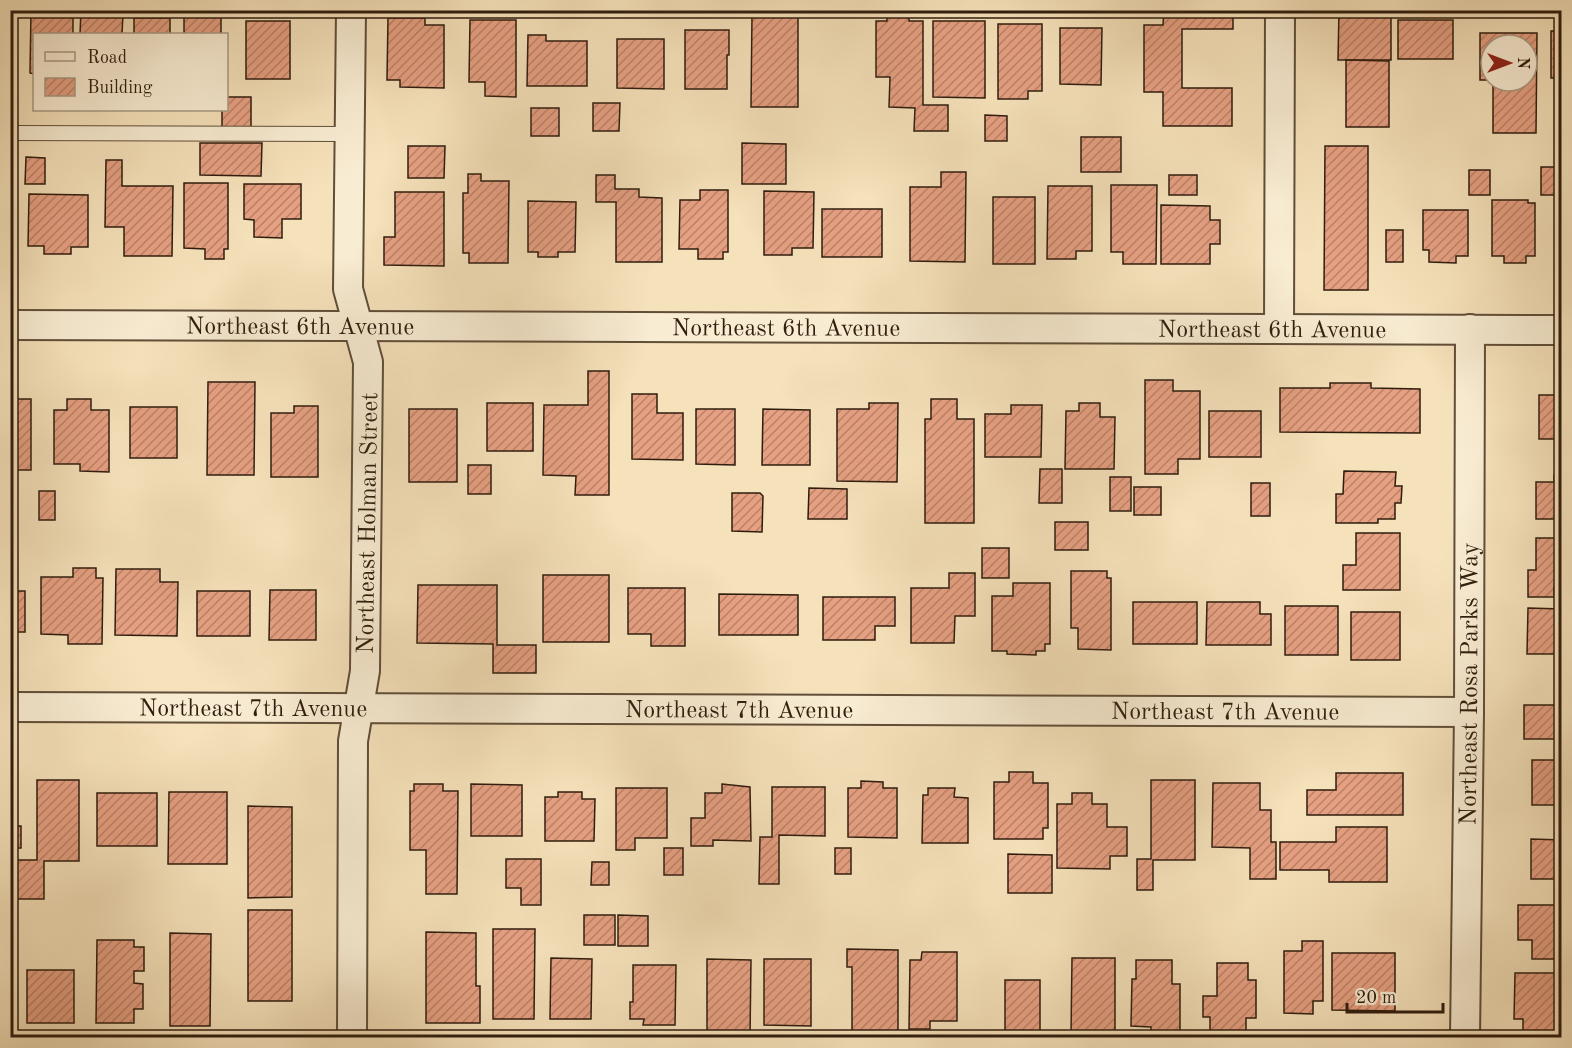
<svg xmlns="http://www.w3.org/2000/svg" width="1572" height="1048" viewBox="0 0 1572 1048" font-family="'Old Standard TT',serif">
  <defs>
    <pattern id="building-hatch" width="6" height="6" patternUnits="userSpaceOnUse" patternTransform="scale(1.5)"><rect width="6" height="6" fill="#e6a082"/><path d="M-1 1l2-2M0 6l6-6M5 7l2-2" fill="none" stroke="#bb8269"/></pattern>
  </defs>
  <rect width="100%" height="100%" fill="#f5e1ba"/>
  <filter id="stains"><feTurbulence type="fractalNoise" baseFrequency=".00333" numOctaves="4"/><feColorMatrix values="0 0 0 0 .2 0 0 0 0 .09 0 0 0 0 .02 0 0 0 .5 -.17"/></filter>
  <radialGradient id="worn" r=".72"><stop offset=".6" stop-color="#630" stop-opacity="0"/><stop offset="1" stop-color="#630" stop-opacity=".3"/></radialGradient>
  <!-- building -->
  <g fill="url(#building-hatch)" stroke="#2f1d0e" stroke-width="1.5">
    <path d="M 31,10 L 73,10 L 73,34 L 34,34 L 34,74 L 30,73 Z"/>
    <path d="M 81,10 L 104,10 L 104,14 L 123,14 L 122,34 L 80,34 Z"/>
    <path d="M 1164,10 L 1233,10 L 1233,29 L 1182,29 L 1182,88 L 1232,88 L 1232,126 L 1163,126 L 1163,92 L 1144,92 L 1144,25 L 1163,25 Z"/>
    <path d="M 1339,10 L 1391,10 L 1391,60 L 1338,60 Z"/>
    <rect x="184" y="11" width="37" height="23"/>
    <path d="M 887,13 L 909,13 L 909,21 L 923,21 L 923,105 L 948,105 L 948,131 L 914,131 L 915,108 L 889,107 L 890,77 L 876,77 L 876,21 L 887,21 Z"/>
    <path d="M 752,14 L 798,14 L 798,107 L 751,107 Z"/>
    <rect x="134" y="18" width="36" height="16"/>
    <path d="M 388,18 L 425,18 L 425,25 L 444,25 L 444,88 L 400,87 L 400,80 L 387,80 Z"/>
    <path d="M 470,20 L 516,20 L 516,97 L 485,96 L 485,82 L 469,82 Z"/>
    <rect x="1398" y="20" width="55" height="39"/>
    <rect x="246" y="21" width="44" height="58"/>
    <path d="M 933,21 L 985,21 L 985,98 L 933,97 Z"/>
    <path d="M 998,24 L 1042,24 L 1042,91 L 1028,91 L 1028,99 L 998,99 Z"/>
    <path d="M 1060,28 L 1102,28 L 1101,85 L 1060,84 Z"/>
    <path d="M 685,30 L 729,30 L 729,55 L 727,55 L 727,89 L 685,89 Z"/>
    <rect x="1551" y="31" width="11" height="47"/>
    <path d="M 1480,33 L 1537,33 L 1536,133 L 1493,133 L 1493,81 L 1527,81 L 1527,45 L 1491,45 L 1491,80 L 1480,80 Z"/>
    <path d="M 528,35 L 546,35 L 546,41 L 587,41 L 587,86 L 527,86 Z"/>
    <path d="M 617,39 L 664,39 L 664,89 L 617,88 Z"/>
    <path d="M 10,59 L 15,59 L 14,96 L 10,96 Z"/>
    <path d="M 1346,60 L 1389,61 L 1389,127 L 1346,127 Z"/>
    <path d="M 226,97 L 251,97 L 251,129 L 222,129 L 222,110 L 226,110 Z"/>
    <path d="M 593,103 L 620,103 L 619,131 L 593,131 Z"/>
    <rect x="531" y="108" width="28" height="28"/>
    <path d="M 985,115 L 1007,116 L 1007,141 L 985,141 Z"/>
    <rect x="1081" y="137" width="40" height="35"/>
    <path d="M 200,143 L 262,143 L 261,176 L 200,175 Z"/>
    <path d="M 742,143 L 786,144 L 786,184 L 742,184 Z"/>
    <path d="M 408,146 L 445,146 L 444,178 L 408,178 Z"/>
    <path d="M 1325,146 L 1368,146 L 1368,290 L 1324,290 Z"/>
    <path d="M 26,157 L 45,158 L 45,184 L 25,184 Z"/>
    <path d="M 106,160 L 122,160 L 122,186 L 173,186 L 172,256 L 124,256 L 124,227 L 105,227 Z"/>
    <rect x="1541" y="167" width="21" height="28"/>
    <rect x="1469" y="170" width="21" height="25"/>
    <path d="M 941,172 L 966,172 L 965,262 L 910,261 L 910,187 L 941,187 Z"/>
    <path d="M 468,174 L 481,174 L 481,181 L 509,181 L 508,263 L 469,263 L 469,253 L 463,253 L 463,193 L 468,193 Z"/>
    <path d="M 596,175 L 615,175 L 615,189 L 639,189 L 639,197 L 662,198 L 662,262 L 616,262 L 616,202 L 596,202 Z"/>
    <rect x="1169" y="175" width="28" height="20"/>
    <path d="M 184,183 L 228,183 L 228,249 L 224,249 L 224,259 L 205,259 L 205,249 L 184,248 Z"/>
    <path d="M 244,184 L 301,184 L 301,219 L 282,219 L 282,238 L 254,237 L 254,220 L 244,219 Z"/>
    <path d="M 1111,185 L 1157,185 L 1156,264 L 1123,264 L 1123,252 L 1111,252 Z"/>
    <path d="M 1048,186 L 1092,186 L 1092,251 L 1076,251 L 1076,259 L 1047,259 Z"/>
    <path d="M 700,190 L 728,190 L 728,252 L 723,252 L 723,259 L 698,259 L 698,249 L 679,249 L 680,200 L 700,200 Z"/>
    <path d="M 764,191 L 814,192 L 813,248 L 792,248 L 792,255 L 764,255 Z"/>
    <path d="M 395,192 L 444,192 L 444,266 L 384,265 L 384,237 L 395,237 Z"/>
    <path d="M 29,194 L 88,195 L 88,247 L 71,247 L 71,254 L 44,254 L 44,246 L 28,246 Z"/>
    <rect x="993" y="197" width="42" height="67"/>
    <path d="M 1492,200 L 1528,200 L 1528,203 L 1535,203 L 1535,256 L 1526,256 L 1526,263 L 1504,263 L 1504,256 L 1492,256 Z"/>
    <path d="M 528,201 L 576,202 L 575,252 L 558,252 L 558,257 L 538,257 L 538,252 L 528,252 Z"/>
    <path d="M 1161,205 L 1210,206 L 1210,220 L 1220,220 L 1220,244 L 1210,244 L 1210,264 L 1161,264 Z"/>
    <rect x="822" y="209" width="60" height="48"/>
    <path d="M 1423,210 L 1468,210 L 1468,256 L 1456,256 L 1456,263 L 1429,262 L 1429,250 L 1423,250 Z"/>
    <rect x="1386" y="230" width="17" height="32"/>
    <path d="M 588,371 L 609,371 L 609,495 L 575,495 L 576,476 L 543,475 L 544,405 L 588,405 Z"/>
    <path d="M 1145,380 L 1173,380 L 1173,391 L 1200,391 L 1200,459 L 1178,459 L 1178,474 L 1145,474 Z"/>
    <path d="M 208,382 L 255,382 L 254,475 L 207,475 Z"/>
    <path d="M 1330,383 L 1371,383 L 1371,388 L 1420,389 L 1420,433 L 1280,432 L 1280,388 L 1330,388 Z"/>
    <path d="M 632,394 L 657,394 L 657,413 L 683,413 L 683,460 L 632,459 Z"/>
    <rect x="1539" y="395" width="23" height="44"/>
    <rect x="10" y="399" width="21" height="71"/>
    <path d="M 67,399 L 91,399 L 91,410 L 109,410 L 109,472 L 80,471 L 80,464 L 54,464 L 54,410 L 67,410 Z"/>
    <path d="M 931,399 L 957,399 L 957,419 L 974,419 L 974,523 L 925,523 L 925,419 L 931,419 Z"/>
    <rect x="487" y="403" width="46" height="48"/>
    <path d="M 869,403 L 898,403 L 897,482 L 837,481 L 837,409 L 869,409 Z"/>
    <path d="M 1079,403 L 1100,403 L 1100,417 L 1115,417 L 1114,469 L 1065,469 L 1066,411 L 1079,411 Z"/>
    <path d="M 1011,405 L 1042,405 L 1041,457 L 985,457 L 985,414 L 1011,414 Z"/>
    <path d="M 294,406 L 318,406 L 318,477 L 271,477 L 271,413 L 294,413 Z"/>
    <rect x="130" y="407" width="47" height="51"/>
    <rect x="409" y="409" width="48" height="73"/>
    <path d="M 696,409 L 735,409 L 735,465 L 696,464 Z"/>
    <path d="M 763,409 L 810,410 L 810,465 L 762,465 Z"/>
    <rect x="1209" y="411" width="52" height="46"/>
    <rect x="468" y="465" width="23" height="29"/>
    <path d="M 1040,469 L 1062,469 L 1062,503 L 1039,503 Z"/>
    <path d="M 1344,471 L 1396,472 L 1395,486 L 1402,486 L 1401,503 L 1395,503 L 1395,519 L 1378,519 L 1378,523 L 1336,523 L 1336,494 L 1343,494 Z"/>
    <path d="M 1554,475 L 1562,475 L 1562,519 L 1536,519 L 1536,482 L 1554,482 Z"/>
    <rect x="1110" y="477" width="21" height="34"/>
    <rect x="1251" y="483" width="19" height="33"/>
    <rect x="1134" y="487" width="27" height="28"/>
    <path d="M 809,488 L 847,489 L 847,519 L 808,519 Z"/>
    <rect x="39" y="491" width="16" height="29"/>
    <path d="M 732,493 L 760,493 L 763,496 L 762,532 L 732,531 Z"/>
    <rect x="1055" y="522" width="33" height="28"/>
    <path d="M 1356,533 L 1400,533 L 1400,590 L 1343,590 L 1343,565 L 1356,565 Z"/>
    <path d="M 1536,538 L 1562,538 L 1562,587 L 1554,587 L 1554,597 L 1528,597 L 1528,570 L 1536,570 Z"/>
    <rect x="982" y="548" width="27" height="30"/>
    <path d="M 73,568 L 96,568 L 96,578 L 103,578 L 102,644 L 68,644 L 68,635 L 41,634 L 41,577 L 73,577 Z"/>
    <path d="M 116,569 L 160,569 L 160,582 L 178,582 L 177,636 L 115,635 Z"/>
    <path d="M 1071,571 L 1107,571 L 1107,578 L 1111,578 L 1111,650 L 1078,649 L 1078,628 L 1071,628 Z"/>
    <path d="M 949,573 L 975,573 L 975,616 L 955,616 L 954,643 L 911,643 L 911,588 L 949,588 Z"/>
    <rect x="543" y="575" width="66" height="67"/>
    <path d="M 1013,583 L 1050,583 L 1050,644 L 1045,644 L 1045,651 L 1036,651 L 1036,655 L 1007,654 L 1007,651 L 992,651 L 992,596 L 1013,596 Z"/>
    <path d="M 418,585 L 497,585 L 497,645 L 536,645 L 536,673 L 493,673 L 493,644 L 417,643 Z"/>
    <path d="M 628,588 L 685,588 L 685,646 L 651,646 L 651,634 L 628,634 Z"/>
    <path d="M 270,590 L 316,590 L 316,640 L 269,640 Z"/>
    <rect x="10" y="591" width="15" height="41"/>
    <rect x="197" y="591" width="53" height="45"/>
    <path d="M 719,594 L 798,595 L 798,635 L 719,635 Z"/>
    <path d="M 823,597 L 895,597 L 895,626 L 875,626 L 875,640 L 823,640 Z"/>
    <rect x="1133" y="602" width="64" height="42"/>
    <path d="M 1207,602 L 1260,602 L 1260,614 L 1271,614 L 1271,645 L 1206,645 Z"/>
    <rect x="1285" y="606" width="53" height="49"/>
    <path d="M 1528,608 L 1562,609 L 1562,654 L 1527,654 Z"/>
    <rect x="1351" y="612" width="49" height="48"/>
    <rect x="1524" y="705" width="38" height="34"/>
    <rect x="1532" y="760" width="30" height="45"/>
    <path d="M 1009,772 L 1033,772 L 1033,783 L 1048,783 L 1048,828 L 1043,828 L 1043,839 L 994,839 L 994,782 L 1009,782 Z"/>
    <path d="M 1336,773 L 1403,773 L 1403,815 L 1307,815 L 1307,790 L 1336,790 Z"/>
    <path d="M 37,780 L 79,780 L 79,861 L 44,861 L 44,899 L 17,899 L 17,860 L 37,860 Z"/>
    <path d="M 1151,780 L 1195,780 L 1195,860 L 1153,860 L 1153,890 L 1137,890 L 1137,859 L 1151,859 Z"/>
    <path d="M 861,781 L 883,782 L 883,788 L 897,788 L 897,838 L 848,837 L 848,788 L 861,788 Z"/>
    <path d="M 1213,783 L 1260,783 L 1260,810 L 1271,810 L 1271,842 L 1276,842 L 1276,879 L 1250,879 L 1250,848 L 1212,847 Z"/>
    <path d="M 414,784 L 443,784 L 443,791 L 458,791 L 457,894 L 426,894 L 426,850 L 410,850 L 410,791 L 414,791 Z"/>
    <path d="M 471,784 L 522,785 L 522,836 L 471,836 Z"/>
    <path d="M 722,784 L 750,787 L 751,841 L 713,840 L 713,846 L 691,846 L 691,818 L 705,818 L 705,793 L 722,793 Z"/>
    <path d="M 772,787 L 825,787 L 825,836 L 779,835 L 779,884 L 759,884 L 760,837 L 772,837 Z"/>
    <path d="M 616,788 L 667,788 L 667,838 L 635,838 L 635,850 L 616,850 Z"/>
    <path d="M 928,788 L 955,788 L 954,797 L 968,798 L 968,843 L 922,843 L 923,795 L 928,795 Z"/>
    <path d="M 169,792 L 227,792 L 227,864 L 168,864 Z"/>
    <path d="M 558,792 L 582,792 L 582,799 L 595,799 L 594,841 L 545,841 L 545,797 L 558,797 Z"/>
    <rect x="97" y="793" width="60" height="53"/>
    <path d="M 1072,793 L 1092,793 L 1092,804 L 1107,804 L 1107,827 L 1127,827 L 1127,856 L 1110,856 L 1110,869 L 1057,868 L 1057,804 L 1072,804 Z"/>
    <path d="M 248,806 L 292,807 L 292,897 L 248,898 Z"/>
    <rect x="10" y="826" width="11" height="22"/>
    <path d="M 1336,827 L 1387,827 L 1387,882 L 1329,882 L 1329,870 L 1280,870 L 1280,842 L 1336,842 Z"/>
    <path d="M 1531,839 L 1562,840 L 1562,879 L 1531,879 Z"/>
    <rect x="664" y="848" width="19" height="27"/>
    <rect x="835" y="848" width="16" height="26"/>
    <path d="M 1008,854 L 1052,855 L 1052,893 L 1008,893 Z"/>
    <path d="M 506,859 L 541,859 L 541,905 L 521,905 L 521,888 L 506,888 Z"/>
    <path d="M 592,862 L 609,862 L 609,885 L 591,885 Z"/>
    <path d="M 1518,905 L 1562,905 L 1562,959 L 1532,959 L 1532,940 L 1518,940 Z"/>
    <rect x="248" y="910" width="44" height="91"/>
    <rect x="584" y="915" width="31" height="30"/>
    <path d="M 618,915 L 648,916 L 648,946 L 618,946 Z"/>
    <path d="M 493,929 L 535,929 L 534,1019 L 493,1019 Z"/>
    <path d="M 426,932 L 476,933 L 476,986 L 480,986 L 480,1023 L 426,1023 Z"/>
    <path d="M 170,933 L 211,934 L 210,1026 L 170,1026 Z"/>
    <path d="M 97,940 L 134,940 L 134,947 L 144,947 L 144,971 L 134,971 L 134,983 L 143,984 L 143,1009 L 134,1009 L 134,1023 L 96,1023 Z"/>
    <path d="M 1302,941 L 1323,941 L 1323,1001 L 1313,1001 L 1313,1014 L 1284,1013 L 1284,951 L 1302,951 Z"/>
    <path d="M 847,949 L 898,950 L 898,1034 L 852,1034 L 852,967 L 847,967 Z"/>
    <path d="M 922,952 L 957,952 L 957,1021 L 930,1021 L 930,1029 L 909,1029 L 910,960 L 921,960 Z"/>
    <path d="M 1332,953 L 1395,953 L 1395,1011 L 1332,1010 Z"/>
    <path d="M 551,958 L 592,959 L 591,1019 L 550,1019 Z"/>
    <path d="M 1072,958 L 1115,958 L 1115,1035 L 1071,1035 Z"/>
    <path d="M 707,959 L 751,960 L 750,1038 L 707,1038 Z"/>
    <path d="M 764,959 L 811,959 L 811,1026 L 764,1025 Z"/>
    <path d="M 1136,960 L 1172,960 L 1172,984 L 1180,984 L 1180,1033 L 1151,1033 L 1151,1027 L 1131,1026 L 1132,979 L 1136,979 Z"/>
    <path d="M 1217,963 L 1248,963 L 1248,980 L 1256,980 L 1256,1018 L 1246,1018 L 1246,1031 L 1210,1031 L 1210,1017 L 1203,1017 L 1203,996 L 1217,996 Z"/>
    <path d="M 633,965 L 676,965 L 675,1025 L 643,1025 L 644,1019 L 630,1019 L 630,1002 L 633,1002 Z"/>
    <rect x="27" y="970" width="47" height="53"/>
    <path d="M 1515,973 L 1562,973 L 1562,1026 L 1559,1026 L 1559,1037 L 1523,1037 L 1523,1019 L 1514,1019 Z"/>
    <rect x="1005" y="980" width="35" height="51"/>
  </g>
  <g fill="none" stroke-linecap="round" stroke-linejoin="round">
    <!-- lane casing -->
    <g stroke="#604e39" stroke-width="16">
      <path id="lane" d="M 10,133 L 350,134"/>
    </g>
    <!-- street casing -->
    <g stroke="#604e39" stroke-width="32">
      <g id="street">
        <path d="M 351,10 L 348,289 L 368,362 L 365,671 L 353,741 L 352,1038"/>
        <path id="s1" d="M 10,325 L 1562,330"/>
        <path d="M 1279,328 L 1280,10"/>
        <path id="s2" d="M 10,707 L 1469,712"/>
        <path id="s3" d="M 1465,1038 L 1469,712 L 1470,329"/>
      </g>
    </g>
    <!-- lane -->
    <use href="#lane" stroke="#f8ecd2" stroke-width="14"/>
    <!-- street -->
    <use href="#street" stroke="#f8ecd2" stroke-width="28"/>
  </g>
  <g text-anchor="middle" stroke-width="5" stroke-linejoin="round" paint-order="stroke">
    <!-- street labels -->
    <g font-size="24" fill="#2f1d0e" stroke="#f8ecd2">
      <text dy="8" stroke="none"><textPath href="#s1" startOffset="290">Northeast 6th Avenue</textPath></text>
      <text dy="8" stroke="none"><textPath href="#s1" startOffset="776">Northeast 6th Avenue</textPath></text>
      <text dy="8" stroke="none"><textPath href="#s1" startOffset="1262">Northeast 6th Avenue</textPath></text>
      <text transform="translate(367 523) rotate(-89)" y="8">Northeast Holman Street</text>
      <text dy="8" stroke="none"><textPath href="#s3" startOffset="354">Northeast Rosa Parks Way</textPath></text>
      <text dy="8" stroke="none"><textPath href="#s2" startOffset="243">Northeast 7th Avenue</textPath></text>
      <text dy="8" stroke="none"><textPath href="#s2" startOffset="729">Northeast 7th Avenue</textPath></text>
      <text dy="8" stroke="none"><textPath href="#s2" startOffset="1215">Northeast 7th Avenue</textPath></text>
    </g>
  </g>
  <!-- margin -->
  <rect width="1572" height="1048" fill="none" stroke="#f5e1ba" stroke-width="36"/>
  <rect x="12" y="12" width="1548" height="1024" fill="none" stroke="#2f1d0e" stroke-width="3"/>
  <rect x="18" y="18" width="1536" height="1012" fill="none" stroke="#2f1d0e" stroke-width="1.5"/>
  <!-- legend -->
  <rect x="33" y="33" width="195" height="78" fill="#f8ecd2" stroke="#a89984" stroke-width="1.5"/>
  <rect x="45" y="52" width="30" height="9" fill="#f8ecd2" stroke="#a89984" stroke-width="1.5"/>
  <text x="87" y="63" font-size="18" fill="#2f1d0e">Road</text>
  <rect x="45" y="78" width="30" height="18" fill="url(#building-hatch)" stroke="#a89984" stroke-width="1.5"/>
  <text x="87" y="93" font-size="18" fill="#2f1d0e">Building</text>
  <!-- north arrow -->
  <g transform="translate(1509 63) rotate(90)"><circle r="28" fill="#f8ecd2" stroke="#a89984" stroke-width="1.5"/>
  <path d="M0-4.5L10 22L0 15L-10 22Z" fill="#8f2418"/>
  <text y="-9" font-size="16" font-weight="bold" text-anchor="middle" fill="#2f1d0e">N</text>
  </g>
  <!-- scale -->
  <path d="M1347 1003v9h96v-9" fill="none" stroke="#2f1d0e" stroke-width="3"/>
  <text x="1356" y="1003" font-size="18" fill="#2f1d0e" stroke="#f8ecd2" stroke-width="4.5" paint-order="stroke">20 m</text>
  <rect width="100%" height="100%" filter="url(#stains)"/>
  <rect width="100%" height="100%" fill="url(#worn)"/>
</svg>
